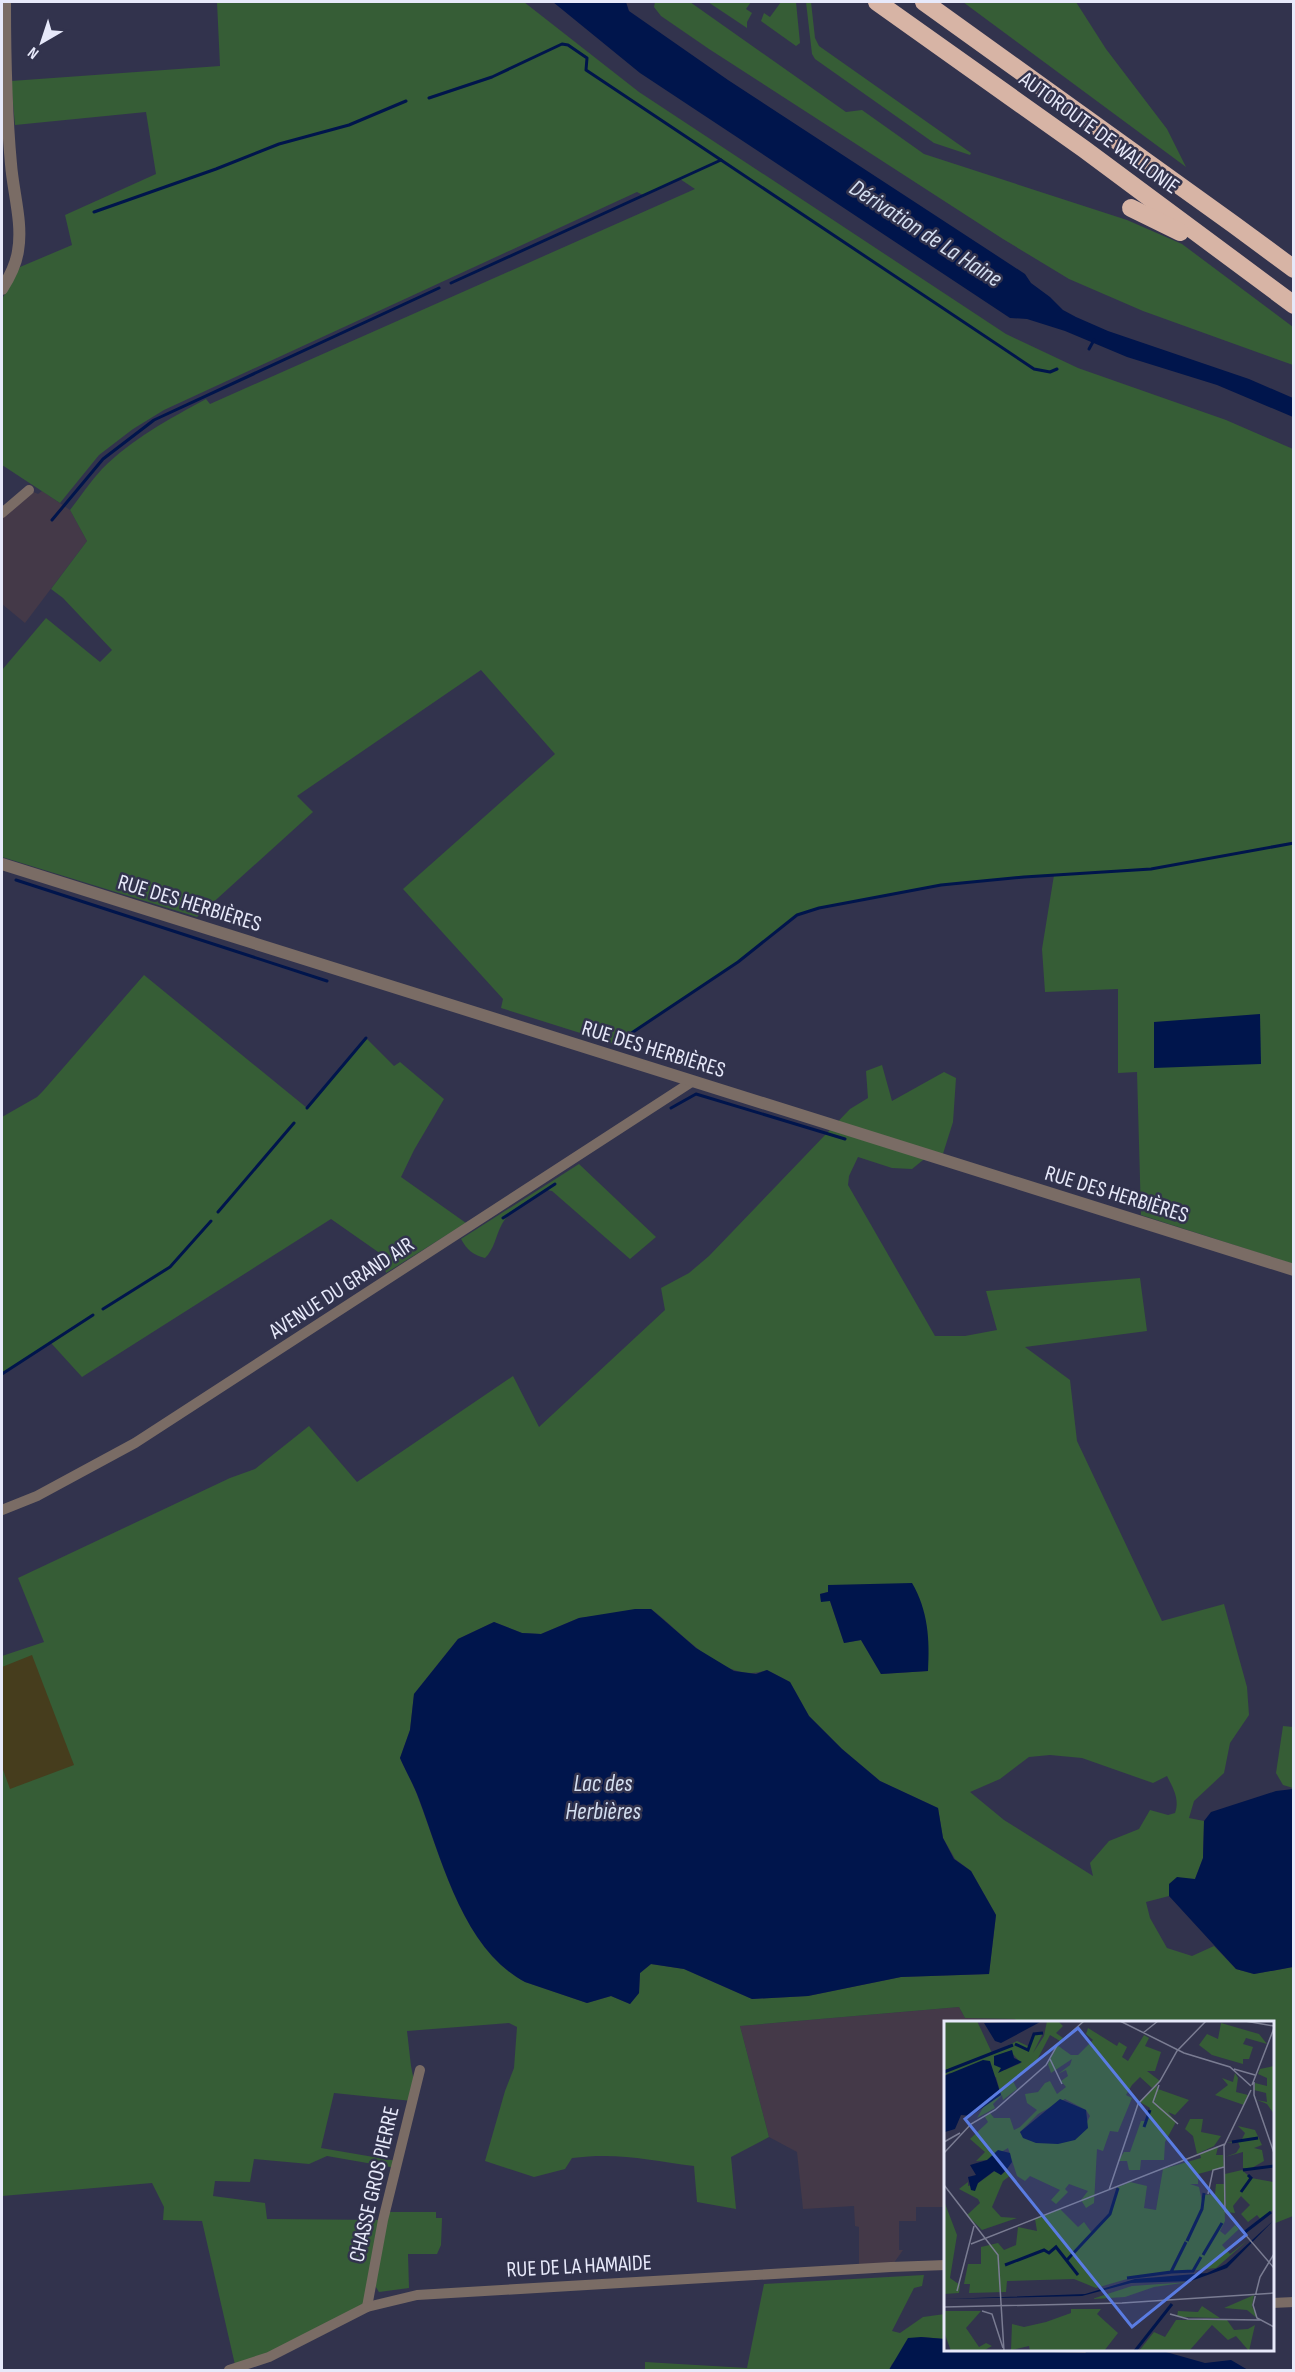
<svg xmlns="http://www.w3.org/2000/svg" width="1295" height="2372" viewBox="0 0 1295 2372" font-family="'Sofia Sans Condensed',sans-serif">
  <rect width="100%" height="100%" fill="#32334d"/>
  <!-- industrial -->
  <g fill="#443948">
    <path d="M 29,490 L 38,494 L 42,491 L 70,510 L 87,541 L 25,623 L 2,604 L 2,513 Z"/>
    <path d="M 959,2007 L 965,2018 L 1016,2019 L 1017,2022 L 946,2022 L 945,2207 L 916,2207 L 916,2221 L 899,2221 L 899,2250 L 903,2250 L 891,2267 L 859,2269 L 859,2227 L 855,2226 L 854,2206 L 803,2209 L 797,2152 L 769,2137 L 740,2026 Z"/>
  </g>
  <!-- green -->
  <g fill="#365d36" fill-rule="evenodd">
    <path d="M 217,2 L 524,2 L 639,92 L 1006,334 L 1078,368 L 1226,420 L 1293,449 L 1293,1264 L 1141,1215 L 1137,1072 L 1118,1073 L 1118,989 L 1045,992 L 1042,949 L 1054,875 L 941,885 L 819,908 L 797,916 L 738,962 L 615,1044 L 501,1008 L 503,999 L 403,889 L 555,754 L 481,670 L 297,796 L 313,812 L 197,917 L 2,857 L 2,670 L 46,618 L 100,662 L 112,650 L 63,598 L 51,589 L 87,541 L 70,510 C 80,497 90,482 102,469 C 132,439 169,419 206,399 L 210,404 L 695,189 L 680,179 L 643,195 L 637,192 L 164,410 L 133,429 L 99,455 L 60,503 L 2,465 L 2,299 L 20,267 L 72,245 L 65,215 L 156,174 L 146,112 L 15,125 L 11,81 L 220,66 Z"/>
    <path d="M 655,2 L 690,2 L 846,112 L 862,110 L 924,154 L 1127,220 L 1182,244 L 1293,327 L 1293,365 L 1143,311 L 1069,279 L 1003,239 L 709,49 L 661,16 L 654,7 Z"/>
    <path d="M 708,2 L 751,2 L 746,9 L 752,13 L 747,22 L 747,28 Z"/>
    <path d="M 781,2 L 796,2 L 800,43 L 796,46 L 761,21 L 764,13 L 770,17 Z"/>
    <path d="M 806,2 L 811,2 L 815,38 L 819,46 L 971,153 L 970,155 L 934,143 L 815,59 L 812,54 Z"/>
    <path d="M 963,2 L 1076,2 L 1106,49 L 1167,129 L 1186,167 Z"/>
    <path d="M 144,975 L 307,1108 L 366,1038 L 394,1066 L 400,1062 L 444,1099 L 414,1150 L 401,1177 L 466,1223 L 386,1273 L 381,1254 L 331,1219 L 82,1377 L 51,1343 L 2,1375 L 2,1117 L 37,1097 L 43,1091 Z"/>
    <path d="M 882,1065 L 892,1101 L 944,1072 L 956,1078 L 953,1122 L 941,1160 L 928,1156 L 912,1169 L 892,1168 L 858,1157 L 849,1176 L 848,1185 L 935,1336 L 965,1336 L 997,1330 L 986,1291 L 1140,1278 L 1147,1331 L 1025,1347 L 1070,1380 L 1077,1441 L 1162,1621 L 1224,1604 L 1247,1687 L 1249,1715 L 1230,1743 L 1224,1773 L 1194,1801 L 1189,1818 L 1204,1821 L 1203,1858 L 1195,1879 L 1169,1884 L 1169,1896 L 1146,1902 L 1150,1918 L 1167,1948 L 1192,1956 L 1214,1946 L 1236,1969 L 1254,1974 L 1293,1967 L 1293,2216 L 1273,2224 L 1272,2022 L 1017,2022 L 1015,2019 L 965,2018 L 959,2007 L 740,2026 L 769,2137 L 731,2157 L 736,2209 L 697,2202 L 694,2166 C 650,2160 617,2152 572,2158 L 565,2169 L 534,2177 L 485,2161 L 505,2091 L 514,2068 L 517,2027 L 509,2023 L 407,2031 L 411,2066 L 415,2086 L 412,2101 L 334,2093 L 321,2148 L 397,2161 L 396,2168 L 327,2156 L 309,2164 L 254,2159 L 250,2182 L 215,2181 L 213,2196 L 265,2203 L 267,2219 L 383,2220 L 367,2307 L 236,2369 L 202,2221 L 163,2220 L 164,2207 L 152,2183 L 2,2196 L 2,1656 L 44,1642 L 18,1578 L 230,1478 L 255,1469 L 309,1426 L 357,1482 L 513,1376 L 539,1427 L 665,1310 L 661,1288 L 689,1273 L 709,1256 L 850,1109 L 868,1098 L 866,1071 ZM 828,1592 L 928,1671 L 881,1674 L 861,1640 L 844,1643 L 830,1601 L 821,1601 L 820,1594 ZM 651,1609 C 682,1632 725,1686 767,1670 L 790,1682 L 809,1716 L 842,1749 L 880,1781 L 938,1808 L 943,1838 L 955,1859 L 971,1871 L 996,1915 L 989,1974 L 901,1977 L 808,1996 L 752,1999 L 684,1969 L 651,1964 L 640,1973 L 639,1993 L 630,2004 L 611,1996 L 587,2003 L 525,1982 C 463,1949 442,1860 419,1800 C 414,1785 406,1772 400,1758 L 410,1730 L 414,1694 L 458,1639 L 494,1622 L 522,1633 L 541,1634 L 579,1618 ZM 1050,1755 L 1082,1758 L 1153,1783 L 1167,1776 C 1173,1788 1180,1799 1175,1813 L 1168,1815 L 1150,1810 L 1139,1829 L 1109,1841 L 1090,1863 L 1093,1876 L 1004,1820 L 970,1792 L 1000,1779 L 1029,1757 Z"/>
    <path d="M 579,1164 L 656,1237 L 630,1259 L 552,1191 L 547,1190 C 531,1199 511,1208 502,1224 C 496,1235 494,1250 485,1258 C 473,1255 467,1250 461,1239 Z"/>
    <path d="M 1283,1726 L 1293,1727 L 1293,1788 L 1283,1785 L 1276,1773 Z"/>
    <path d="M 389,2212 L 436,2212 L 436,2218 L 442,2218 L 441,2245 L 437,2254 L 408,2254 L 409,2288 L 379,2292 L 374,2284 Z"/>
    <path d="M 924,2275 L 922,2286 L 914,2288 L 892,2331 L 900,2333 L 923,2317 L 945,2314 L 945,2339 L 921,2337 L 892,2364 L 889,2370 L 645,2370 L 645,2362 L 747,2368 L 764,2284 Z"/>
  </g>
  <!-- sand -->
  <path fill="#463d1d" d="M 32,1655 L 74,1765 L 10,1789 L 2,1767 L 2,1667 Z"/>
  <!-- water -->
  <g fill="#00154c">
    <path d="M 553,2 L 626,2 L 629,11 L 728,80 L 1025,274 L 1031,283 L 1050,297 L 1063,310 L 1076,317 L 1108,331 L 1249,379 L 1293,398 L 1293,417 L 1217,385 L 1127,357 L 1065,331 L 1027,319 L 1010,318 L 640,73 Z"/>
    <path d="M 1260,1014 L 1261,1064 L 1154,1068 L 1154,1022 Z"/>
    <path d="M 912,1583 C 928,1610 930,1640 928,1671 L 881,1674 L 861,1640 L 844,1643 L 830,1601 L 821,1602 L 820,1594 L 828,1592 L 828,1585 Z"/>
    <path d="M 635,1609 L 651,1609 L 696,1648 L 734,1671 L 756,1674 L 767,1670 L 790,1682 L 809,1716 L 842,1749 L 880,1781 L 938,1808 L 943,1838 L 954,1859 L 971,1871 L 996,1915 L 989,1974 L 901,1977 L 808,1996 L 752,1999 L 684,1969 L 651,1964 L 640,1973 L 639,1993 L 630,2004 L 611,1996 L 587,2003 L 525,1982 C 463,1949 442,1860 419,1799 C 414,1785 406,1772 400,1758 L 410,1730 L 414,1694 L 458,1639 L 494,1622 L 522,1633 L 541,1634 L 579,1618 Z"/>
    <path d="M 1293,1789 L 1293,1967 L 1254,1974 L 1236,1969 L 1169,1896 L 1169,1884 L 1177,1877 L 1195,1879 L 1203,1858 L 1204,1821 L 1211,1812 L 1276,1791 Z"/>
    <path d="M 921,2337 L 945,2339 L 946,2350 L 1049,2350 L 1051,2352 L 1085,2353 L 1089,2350 L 1159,2350 L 1205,2363 L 1231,2360 L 1248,2370 L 889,2370 L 908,2338 Z"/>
  </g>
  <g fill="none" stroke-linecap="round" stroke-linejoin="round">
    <!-- stream -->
    <g stroke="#00154c" stroke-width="3">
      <path d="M 429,98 L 492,77 L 562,44 L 568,45 L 587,58 L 586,70 L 721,160"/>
      <path d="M 94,212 L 216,169 L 279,144 L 349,125 L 406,101"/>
      <path d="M 451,283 L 721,160 L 1034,369 L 1050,372 L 1057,369"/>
      <path d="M 1089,349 L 1094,340"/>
      <path d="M 52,520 L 103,459 L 154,420 L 439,288"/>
      <path d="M 16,880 L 327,981"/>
      <path d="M 615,1044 L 738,962 L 797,915 L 819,908 L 941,885 L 1024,877 L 1151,869 L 1294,843"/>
      <path d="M 307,1108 L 366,1038"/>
      <path d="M 671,1108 L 696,1094 L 845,1139"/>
      <path d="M 218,1212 L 294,1123"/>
      <path d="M 503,1218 L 555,1184"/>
      <path d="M 103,1309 L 170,1267 L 211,1221"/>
      <path d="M 2,1374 L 93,1315"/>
    </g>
    <!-- minor -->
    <g stroke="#7a6c65" stroke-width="10">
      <path d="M 2,513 L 29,490"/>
      <path d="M 2,1510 L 37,1496 L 135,1443 L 693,1081"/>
      <path d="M 1272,2303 L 1294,2302"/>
      <path d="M 367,2307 L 383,2220 L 420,2070"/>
      <path d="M 229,2370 L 269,2357 L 367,2307 L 417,2295 L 891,2267 L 946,2265"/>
    </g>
    <!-- tertiary -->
    <g stroke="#7a6c65" stroke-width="12">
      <path d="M 2,289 C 9,278 16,265 18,251 C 23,223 13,192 11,164 C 6,110 5,56 5,2"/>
      <path d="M 2,864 L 1294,1270"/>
    </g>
    <!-- motorway -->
    <g stroke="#d7b4a5" stroke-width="18">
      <path d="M 877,2 L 1084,149 L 1294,305"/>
      <path d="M 924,2 L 1233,224 L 1294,269"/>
      <path d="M 1131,208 L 1180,232"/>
    </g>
  </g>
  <g text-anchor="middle" stroke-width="5" stroke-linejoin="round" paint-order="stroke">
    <!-- street labels -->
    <g font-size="22" fill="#e7e9fa" stroke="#32334d">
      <text transform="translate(1100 132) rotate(36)" y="8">AUTOROUTE DE WALLONIE</text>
      <text transform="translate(190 902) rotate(17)" y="8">RUE DES HERBIÈRES</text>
      <text transform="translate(654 1048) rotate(17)" y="8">RUE DES HERBIÈRES</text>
      <text transform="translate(1117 1193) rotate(17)" y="8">RUE DES HERBIÈRES</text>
      <text transform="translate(341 1287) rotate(-33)" y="8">AVENUE DU GRAND AIR</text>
      <text transform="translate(373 2184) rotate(-77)" y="8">CHASSE GROS PIERRE</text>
      <text transform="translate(579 2265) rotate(-3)" y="8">RUE DE LA HAMAIDE</text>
    </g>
    <!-- water labels -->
    <g font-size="24" font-style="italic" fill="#d4dff1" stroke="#32334d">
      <text transform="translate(926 233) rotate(33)" y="8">Dérivation de La Haine</text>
      <text x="603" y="1791">Lac des<tspan x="603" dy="28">Herbières</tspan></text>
    </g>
  </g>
  <!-- overview -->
  <g transform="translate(944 2021)">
    <rect width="330" height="330" fill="#32334d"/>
    <path d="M 0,0 L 33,0 L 48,32 L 73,20 L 86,26 L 90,13 L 99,12 L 89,32 L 100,15 L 103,0 L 114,0 L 119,5 L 112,12 L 119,17 L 116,20 L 106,14 L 93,39 L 69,60 L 73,68 L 59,79 L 58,74 L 49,83 L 51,87 L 33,97 L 40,85 L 57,74 L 52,56 L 5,52 L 0,55 ZM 66,30 L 77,42 L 61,49 L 55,44 L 55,34 ZM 277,2 L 315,13 L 323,23 L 302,17 L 299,23 L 309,26 L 305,38 L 299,38 L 299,43 L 268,34 L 255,24 L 263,13 L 274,18 ZM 144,7 L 173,25 L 175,21 L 183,26 L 178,36 L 184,40 L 200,14 L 205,17 L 201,25 L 217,31 L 211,50 L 203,50 L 216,60 L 208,67 L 196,56 L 188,64 L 182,74 L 188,77 L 174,111 L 166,110 L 159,130 L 153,128 L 150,182 L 142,187 L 137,179 L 144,170 L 125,163 L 121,168 L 124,171 L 112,183 L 107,179 L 116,169 L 86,155 L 81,160 L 73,155 L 64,127 L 43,139 L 32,140 L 41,131 L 26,118 L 44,101 L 41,96 L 46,92 L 50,97 L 66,97 L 70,109 L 76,106 L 93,89 L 83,82 L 81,73 L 94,71 L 101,62 L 106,60 L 113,73 L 122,66 L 117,60 L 124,55 L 122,49 L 114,53 L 126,44 L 128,38 L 107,52 L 104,43 L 113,24 L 127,34 L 134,34 L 149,19 L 142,13 ZM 121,78 L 142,89 L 146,95 L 136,114 L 110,121 L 89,120 L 76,111 L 94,93 ZM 330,45 L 330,93 L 323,83 L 313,79 L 323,81 L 322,72 L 310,69 L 311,62 L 323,65 L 323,57 L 314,53 L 316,48 ZM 291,52 L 294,57 L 292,71 L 304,74 L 300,84 L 271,74 L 284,64 L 278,57 L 289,61 ZM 213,64 L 214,68 L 245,79 L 231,94 L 224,91 L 232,101 L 221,121 L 220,139 L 197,139 L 196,149 L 185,149 L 183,140 L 174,140 L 180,131 L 186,131 L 197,100 L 202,100 L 206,87 L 196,81 ZM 246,98 L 259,98 L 257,111 L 277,115 L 270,125 L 253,133 L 249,115 L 241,108 ZM 294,105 L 311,109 L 318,124 L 310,127 L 318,129 L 320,140 L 306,148 L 299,147 L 299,131 L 281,136 L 292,132 L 296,126 L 294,121 L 283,122 L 298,118 L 301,112 ZM 274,126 L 272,134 L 279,134 L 280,146 L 254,153 L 254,163 L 246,163 L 255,166 L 259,185 L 228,246 L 258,190 L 261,174 L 271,173 L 272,163 L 280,163 L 281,200 L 276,210 L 281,214 L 291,204 L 295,208 L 278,224 L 286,233 L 304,219 L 272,247 L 190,256 L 152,267 L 130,258 L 63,260 L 62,271 L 25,272 L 26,263 L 20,263 L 24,243 L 37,243 L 37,226 L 54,222 L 60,229 L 72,224 L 74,206 L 93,210 L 91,198 L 116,188 L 134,206 L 140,201 L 148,212 L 167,191 L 174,166 L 186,161 L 203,165 L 200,187 L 212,189 L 219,148 L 257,137 L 256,133 ZM 52,149 L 57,154 L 63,149 L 67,154 L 59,160 L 48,186 L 57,196 L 73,197 L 38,209 L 23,194 L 36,182 L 34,178 L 15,168 L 24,161 L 24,165 L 33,163 ZM 298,149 L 307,157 L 329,161 L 330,188 L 317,199 L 313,194 L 304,201 L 297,193 L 306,184 L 297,175 L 289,185 L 291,192 L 282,191 L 281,153 ZM 0,180 L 13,214 L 6,257 L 16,264 L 15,272 L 0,273 ZM 245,261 L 210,266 L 181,276 L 148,278 L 188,265 ZM 310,274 L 308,285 L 314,298 L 303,289 L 280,287 ZM 258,285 L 276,297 L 233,296 L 234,290 L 254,291 ZM 127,288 L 157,288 L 153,293 L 174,312 L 160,330 L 86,330 L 85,325 L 67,329 L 68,303 L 80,306 L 102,301 L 127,292 ZM 0,290 L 37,290 L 22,307 L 35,326 L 42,322 L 48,325 L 39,330 L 7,330 L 0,311 ZM 232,299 L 283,299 L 290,309 L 304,308 L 311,304 L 305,330 L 292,315 L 284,319 L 268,304 L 245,330 L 195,330 L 210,311 L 221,316 Z" fill="#365d36" fill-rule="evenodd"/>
    <path d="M 98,0 L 57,22 L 51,20 L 40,2 ZM 68,29 L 70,37 L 78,41 L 54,52 L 57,47 L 50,44 L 50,35 ZM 39,39 L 46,40 L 57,74 L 27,95 L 17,94 L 11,108 L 1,111 L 0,55 ZM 116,78 L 142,89 L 144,107 L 131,119 L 114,123 L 92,122 L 79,117 L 76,111 ZM 54,129 L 66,132 L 68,141 L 63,148 L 57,154 L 50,150 L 34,162 L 31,170 L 27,169 L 24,156 L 32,154 L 26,144 L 43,139 ZM 330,199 L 283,247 L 247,260 L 187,262 L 138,275 L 0,278 L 141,273 L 191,258 L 263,252 L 282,243 Z" fill="#00154c"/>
    <path fill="none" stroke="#00154c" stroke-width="3" d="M 71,23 L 84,29 L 90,13 L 99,12M 0,51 L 69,24M 200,106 L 206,89M 288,121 L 314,117M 299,149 L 330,145M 297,171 L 307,157 L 304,154M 301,211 L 327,191M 243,220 L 258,188 L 260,172M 259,234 L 278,202M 122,240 L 166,193 L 174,167M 61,244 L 100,229 L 105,232 L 112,226 L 134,254M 228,251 L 249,250 L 257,236M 183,257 L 227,251 L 242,221M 191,330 L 228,283"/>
    <path fill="none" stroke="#7a7c92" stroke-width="1.5" d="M 176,0 L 240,32 L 286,46 L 307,65M 301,0 L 330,5M 199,12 L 214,0M 106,38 L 118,63M 290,48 L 311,54M 310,61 L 310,74 L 330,132M 215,64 L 209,81 L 234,103M 308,64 L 330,7M 307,69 L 280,125 L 281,190 L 330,247M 0,121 L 16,112M 0,132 L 27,103 L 51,89 L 102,44 L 114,23 L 140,0M 0,164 L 54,234 L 60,330M 165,169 L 194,83 L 216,60 L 233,30 L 262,0M 264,173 L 269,149 L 280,146M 27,223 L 281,123M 330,233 L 316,256 L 309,284 L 313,297 L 330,306M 13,270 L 30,205M 0,286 L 178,282 L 330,272M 38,290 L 48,293 L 59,327M 226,293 L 244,298 L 316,299"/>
    <path fill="#5a7ce2" fill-opacity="0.15" stroke="#5a7ce2" stroke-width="3" d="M 134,7 L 302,214 L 188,306 L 21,98 Z"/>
    <rect width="330" height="330" fill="none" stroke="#e7e9fa" stroke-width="3"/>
  </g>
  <!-- border -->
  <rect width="1295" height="2372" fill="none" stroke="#e7e9fa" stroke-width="6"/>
  <!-- north arrow -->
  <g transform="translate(42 42) rotate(219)" stroke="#32334d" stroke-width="4.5" paint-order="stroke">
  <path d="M0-4.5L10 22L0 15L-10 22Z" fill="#e7e9fa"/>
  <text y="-9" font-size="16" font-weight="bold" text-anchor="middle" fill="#e7e9fa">N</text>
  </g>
</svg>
